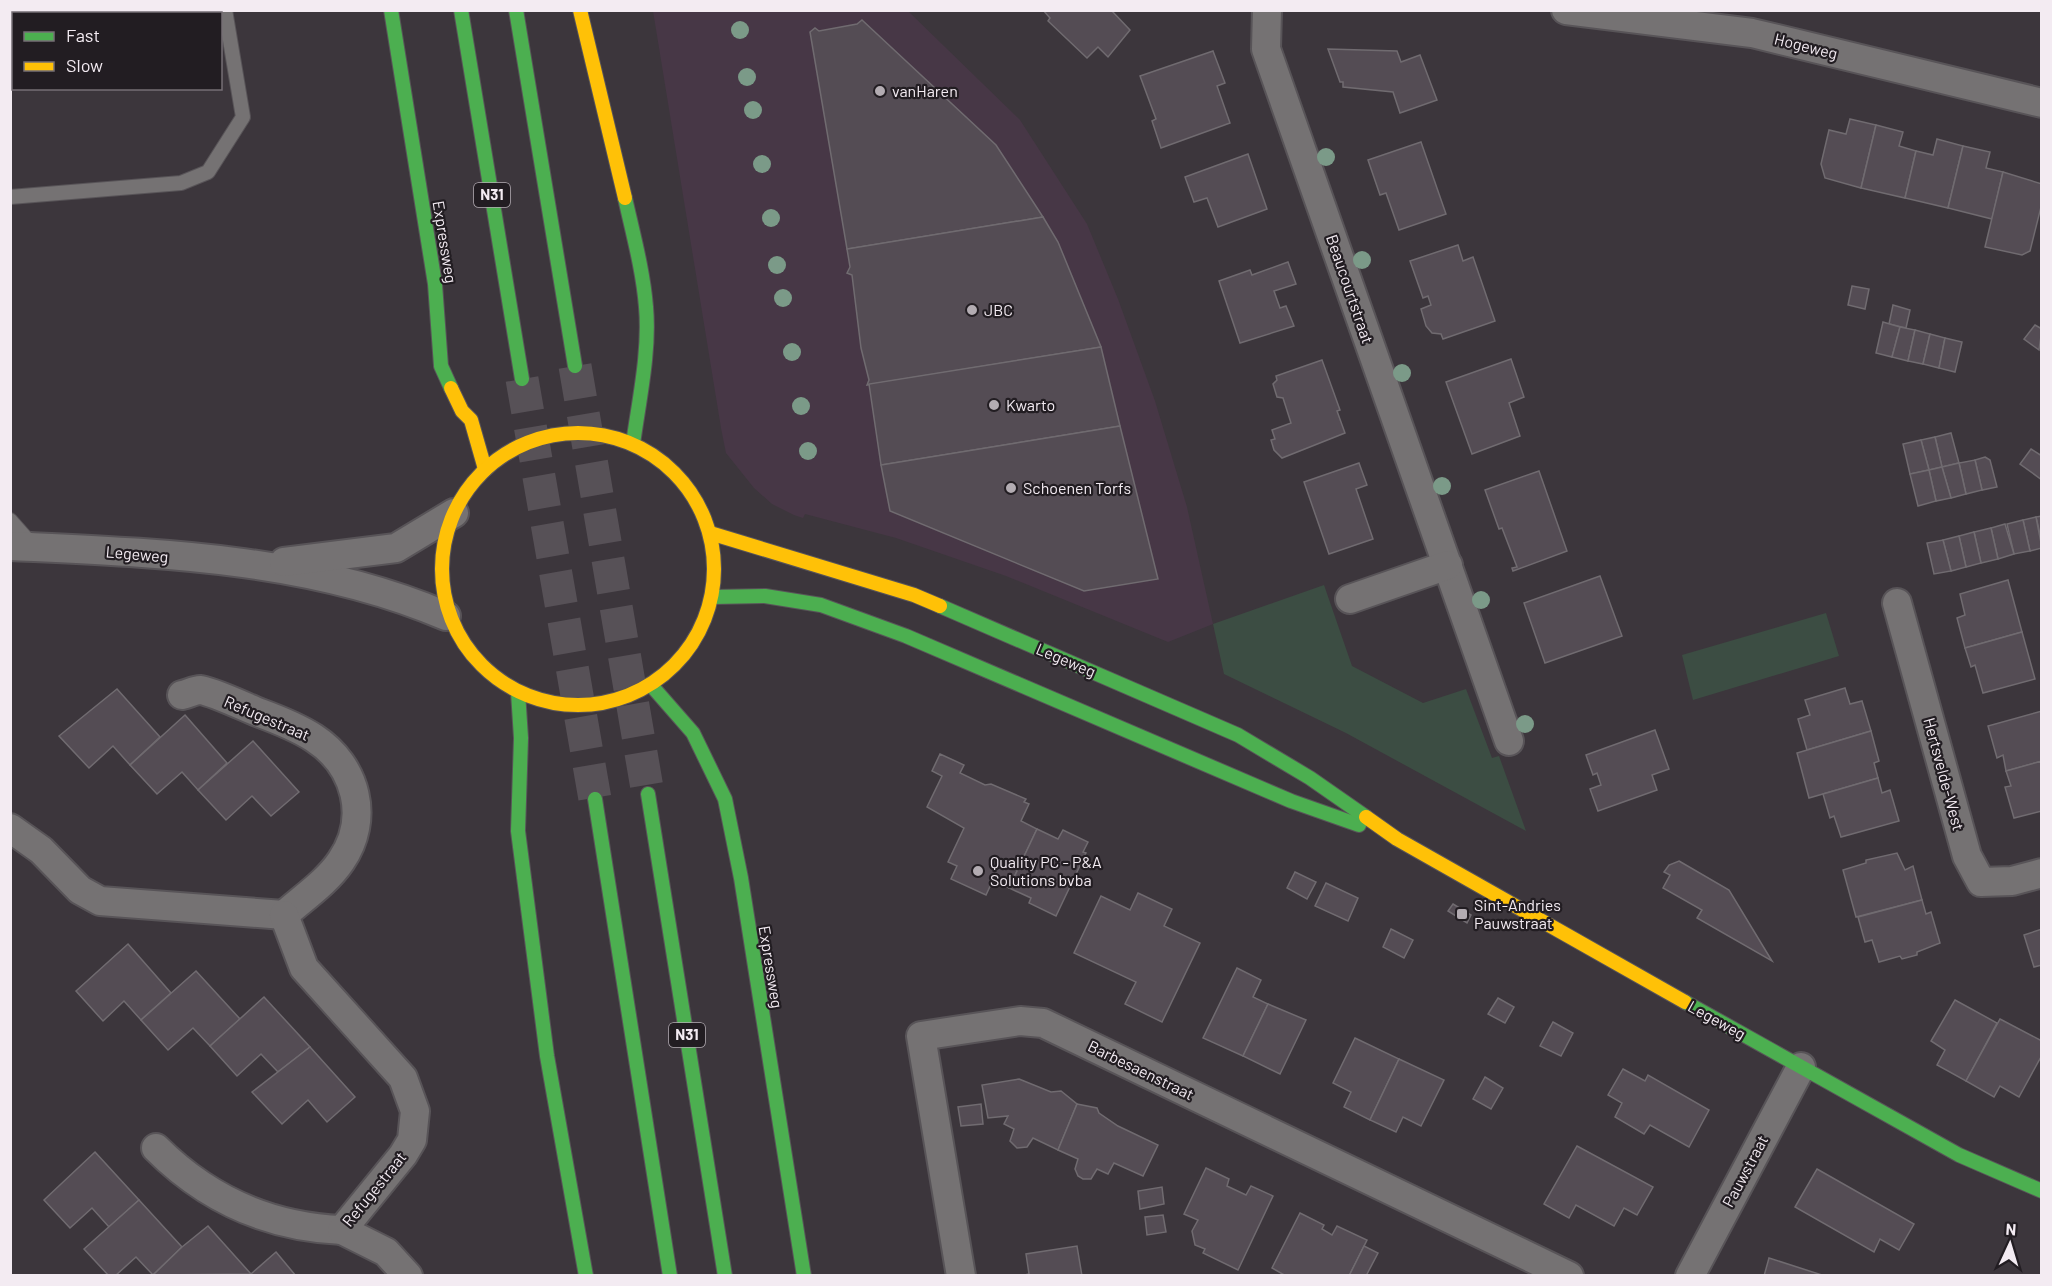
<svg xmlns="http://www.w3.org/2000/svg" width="2052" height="1286" viewBox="0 0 2052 1286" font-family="Barlow,sans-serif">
  <rect width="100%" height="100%" fill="#3c363c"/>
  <!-- built -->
  <path fill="#473746" d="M 653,11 L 908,11 L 1020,120 L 1087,224 L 1118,299 L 1155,401 L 1187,507 L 1213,624 L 1168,642 L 1006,576 L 896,538 L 805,514 L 803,518 L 794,515 L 772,504 L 754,488 L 726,453 L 721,428 Z"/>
  <!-- green -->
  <g fill="#3c4d43">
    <path d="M 1324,585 L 1352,666 L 1423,703 L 1466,689 L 1492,758 L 1499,756 L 1526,831 L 1346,733 L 1224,674 L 1213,624 Z"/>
    <path d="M 1826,613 L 1839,656 L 1693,700 L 1682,655 Z"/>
  </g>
  <!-- building -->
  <g fill="#544c54" stroke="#706b70" stroke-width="1.5">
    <path d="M 1043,10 L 1111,10 L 1130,30 L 1108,57 L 1098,47 L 1087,58 L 1048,21 L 1050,18 Z"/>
    <path d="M 862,20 L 996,145 L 1043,217 L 847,249 L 810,32 L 815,28 L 819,31 L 857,24 Z"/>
    <path d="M 1328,49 L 1397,51 L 1401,62 L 1420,55 L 1437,100 L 1400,113 L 1393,92 L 1343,87 L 1343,82 L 1340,82 Z"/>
    <path d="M 1213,51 L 1225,83 L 1217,86 L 1230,123 L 1161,148 L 1152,121 L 1156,119 L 1140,76 Z"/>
    <path d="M 1850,119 L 1876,125 L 1861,188 L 1825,178 L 1821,164 L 1829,130 L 1846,134 Z"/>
    <path d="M 1876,125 L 1903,132 L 1899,146 L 1916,151 L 1905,198 L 1861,188 Z"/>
    <path d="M 1937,139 L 1963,146 L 1948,208 L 1905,198 L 1916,151 L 1933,155 Z"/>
    <path d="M 1421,142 L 1446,214 L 1399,230 L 1386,193 L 1380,195 L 1368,160 Z"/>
    <path d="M 1963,146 L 1990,152 L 1986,168 L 2003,172 L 1992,219 L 1948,208 Z"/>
    <path d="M 1248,154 L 1267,209 L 1218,227 L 1207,198 L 1194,202 L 1185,177 Z"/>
    <path d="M 2003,172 L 2042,184 L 2042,203 L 2030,251 L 2022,255 L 1985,247 Z"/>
    <path d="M 1043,217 L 1058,242 L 1101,347 L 867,385 L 869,380 L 861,348 L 852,275 L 847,273 L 850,267 L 847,249 Z"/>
    <path d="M 1458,245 L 1463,261 L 1473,257 L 1495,321 L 1443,339 L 1441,334 L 1432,333 L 1426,326 L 1421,309 L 1431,305 L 1428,296 L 1423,298 L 1410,261 Z"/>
    <path d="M 1288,262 L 1296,284 L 1274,291 L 1280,308 L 1286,306 L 1294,326 L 1240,343 L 1219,281 L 1250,270 L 1252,275 Z"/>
    <path d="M 1852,286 L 1869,289 L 1865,309 L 1848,305 Z"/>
    <path d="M 1893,305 L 1910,310 L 1906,328 L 1889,324 Z"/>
    <path d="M 1883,322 L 1900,327 L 1892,357 L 1876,353 Z"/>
    <path d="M 2035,325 L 2042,329 L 2039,350 L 2024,339 Z"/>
    <path d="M 1900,327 L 1915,330 L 1908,361 L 1892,357 Z"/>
    <path d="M 1915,330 L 1930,334 L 1923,364 L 1908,361 Z"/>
    <path d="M 1930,334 L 1945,338 L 1939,368 L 1923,364 Z"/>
    <path d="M 1945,338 L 1962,342 L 1955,372 L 1939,368 Z"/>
    <path d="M 1101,347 L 1120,426 L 881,465 L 869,384 Z"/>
    <path d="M 1511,359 L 1524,397 L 1509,403 L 1520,436 L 1472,454 L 1446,382 Z"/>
    <path d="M 1322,360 L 1340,410 L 1337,411 L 1345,433 L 1282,458 L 1274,450 L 1271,440 L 1275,439 L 1272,430 L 1291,423 L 1283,398 L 1277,397 L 1273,384 L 1277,380 L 1276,376 Z"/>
    <path d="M 1120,426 L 1158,579 L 1084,591 L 890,511 L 881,465 Z"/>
    <path d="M 1951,433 L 1959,463 L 1942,467 L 1935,437 Z"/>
    <path d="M 1935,437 L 1942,467 L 1929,470 L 1921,440 Z"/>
    <path d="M 1921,440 L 1929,470 L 1910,474 L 1903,444 Z"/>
    <path d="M 2031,449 L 2042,456 L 2042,480 L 2020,464 Z"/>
    <path d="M 1985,457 L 1990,460 L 1997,487 L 1982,490 L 1975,460 Z"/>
    <path d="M 1975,460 L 1982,490 L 1966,494 L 1959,463 Z"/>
    <path d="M 1359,463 L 1367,485 L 1356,489 L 1373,539 L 1329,554 L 1304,482 Z"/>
    <path d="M 1959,463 L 1966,494 L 1951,498 L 1942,467 Z"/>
    <path d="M 1942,467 L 1951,498 L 1936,501 L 1929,470 Z"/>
    <path d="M 1929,470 L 1936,501 L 1918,506 L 1910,474 Z"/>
    <path d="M 1539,471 L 1567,551 L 1513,571 L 1512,568 L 1517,567 L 1502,528 L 1499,529 L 1485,490 Z"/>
    <path d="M 2042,516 L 2042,543 L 2036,517 Z"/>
    <path d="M 2036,517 L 2042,548 L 2030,551 L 2023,520 Z"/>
    <path d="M 2023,520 L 2030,551 L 2014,554 L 2007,524 Z"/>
    <path d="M 2005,524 L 2014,554 L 1998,559 L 1991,528 Z"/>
    <path d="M 1991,528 L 1998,559 L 1981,563 L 1974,532 Z"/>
    <path d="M 1974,532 L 1981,563 L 1966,567 L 1959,536 Z"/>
    <path d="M 1959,536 L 1966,567 L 1951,571 L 1943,540 Z"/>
    <path d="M 1943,540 L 1951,571 L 1934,574 L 1927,543 Z"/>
    <path d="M 1600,576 L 1622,636 L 1545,663 L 1524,603 Z"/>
    <path d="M 2008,580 L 2022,632 L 1965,648 L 1957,618 L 1965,615 L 1960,594 Z"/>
    <path d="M 2022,632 L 2035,679 L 1983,693 L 1975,665 L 1971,667 L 1965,648 Z"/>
    <path d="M 1845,688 L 1850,704 L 1862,701 L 1871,731 L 1807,750 L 1798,719 L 1810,715 L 1805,700 Z"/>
    <path d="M 117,689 L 160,737 L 130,765 L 113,746 L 89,768 L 59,736 Z"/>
    <path d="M 2042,711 L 2042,761 L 2006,771 L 2003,755 L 1997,758 L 1988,726 Z"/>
    <path d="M 185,715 L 227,763 L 198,790 L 182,772 L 157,794 L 130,765 Z"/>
    <path d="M 1655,730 L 1669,769 L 1652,775 L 1657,790 L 1598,811 L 1590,789 L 1601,785 L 1597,773 L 1593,775 L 1586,755 Z"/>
    <path d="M 1871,731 L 1879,761 L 1874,763 L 1878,778 L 1809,798 L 1797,753 Z"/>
    <path d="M 253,741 L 299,792 L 271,816 L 252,796 L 226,820 L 198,790 Z"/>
    <path d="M 940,754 L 964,765 L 960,773 L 985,785 L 991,784 L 1026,799 L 1024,802 L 1029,804 L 1021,821 L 1037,829 L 1009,888 L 993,880 L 986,895 L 951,879 L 957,866 L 948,862 L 964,828 L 927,807 L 942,776 L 932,771 Z"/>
    <path d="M 2042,761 L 2042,811 L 2014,818 L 2005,787 L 2011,786 L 2006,771 Z"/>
    <path d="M 1878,778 L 1882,793 L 1890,790 L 1899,821 L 1841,837 L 1834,816 L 1830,818 L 1823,794 Z"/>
    <path d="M 1037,829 L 1058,839 L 1063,830 L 1088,842 L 1083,852 L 1086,853 L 1056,916 L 1029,903 L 1031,898 L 1009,888 Z"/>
    <path d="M 1897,853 L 1905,870 L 1913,866 L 1922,900 L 1856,917 L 1843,870 L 1866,863 L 1866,860 Z"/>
    <path d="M 1679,861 L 1729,890 L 1772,961 L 1697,918 L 1702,910 L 1663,888 L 1670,875 L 1664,872 L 1669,865 Z"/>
    <path d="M 1295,872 L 1316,882 L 1307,899 L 1287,888 Z"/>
    <path d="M 1326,883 L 1358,898 L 1348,921 L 1315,906 Z"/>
    <path d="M 1138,893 L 1172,909 L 1164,926 L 1200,943 L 1162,1022 L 1125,1004 L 1136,982 L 1074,953 L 1101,896 L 1130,910 Z"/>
    <path d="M 1922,900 L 1926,914 L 1931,912 L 1940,943 L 1917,952 L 1917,955 L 1902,959 L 1900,956 L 1879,962 L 1872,940 L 1865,942 L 1858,917 Z"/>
    <path d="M 1453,904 L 1471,915 L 1467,923 L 1448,911 Z"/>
    <path d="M 1391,929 L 1413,940 L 1404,958 L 1383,947 Z"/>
    <path d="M 2042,929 L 2042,965 L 2034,967 L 2024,935 Z"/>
    <path d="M 128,944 L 171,993 L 141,1020 L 124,1001 L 103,1021 L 76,991 Z"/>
    <path d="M 1237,968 L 1261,980 L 1253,997 L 1268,1004 L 1243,1056 L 1203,1038 Z"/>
    <path d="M 196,971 L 240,1019 L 210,1046 L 193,1028 L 168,1050 L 141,1020 Z"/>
    <path d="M 264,997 L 310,1047 L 278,1072 L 261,1054 L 237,1076 L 210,1046 Z"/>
    <path d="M 1498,998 L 1514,1007 L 1505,1023 L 1488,1014 Z"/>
    <path d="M 1955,1000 L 1997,1023 L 1966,1081 L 1937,1065 L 1945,1050 L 1931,1041 Z"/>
    <path d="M 1268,1004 L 1306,1020 L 1280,1074 L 1243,1056 Z"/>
    <path d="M 2000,1019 L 2042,1041 L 2042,1055 L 2019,1097 L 2000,1086 L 1994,1097 L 1966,1081 Z"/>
    <path d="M 1553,1022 L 1573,1033 L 1561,1056 L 1540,1046 Z"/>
    <path d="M 1355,1038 L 1399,1059 L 1370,1120 L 1344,1107 L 1351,1092 L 1333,1083 Z"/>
    <path d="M 310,1047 L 355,1097 L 327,1122 L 308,1100 L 282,1124 L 252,1092 Z"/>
    <path d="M 1399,1059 L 1444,1080 L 1421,1126 L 1403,1117 L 1396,1132 L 1370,1120 Z"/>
    <path d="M 1623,1069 L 1645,1081 L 1648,1075 L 1709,1110 L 1689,1147 L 1650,1125 L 1644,1134 L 1615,1117 L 1622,1103 L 1608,1095 Z"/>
    <path d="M 1485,1077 L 1503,1088 L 1491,1109 L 1473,1099 Z"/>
    <path d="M 1019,1079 L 1051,1092 L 1061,1091 L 1077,1104 L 1058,1150 L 1033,1138 L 1027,1147 L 1017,1148 L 1010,1141 L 1014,1129 L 1004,1124 L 1008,1116 L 988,1118 L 982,1085 Z"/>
    <path d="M 981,1104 L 983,1124 L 961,1126 L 958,1107 Z"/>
    <path d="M 1077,1104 L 1097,1108 L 1099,1113 L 1118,1126 L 1158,1145 L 1143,1176 L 1114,1163 L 1108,1174 L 1097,1169 L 1091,1179 L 1083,1179 L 1078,1176 L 1075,1169 L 1078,1159 L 1058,1150 Z"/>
    <path d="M 1577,1146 L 1653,1187 L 1637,1215 L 1624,1208 L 1614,1226 L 1576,1205 L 1569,1218 L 1544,1204 Z"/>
    <path d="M 95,1152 L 139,1200 L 109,1227 L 92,1208 L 70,1228 L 44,1200 Z"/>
    <path d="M 1206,1168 L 1229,1179 L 1227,1186 L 1246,1195 L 1251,1186 L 1273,1196 L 1238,1270 L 1203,1253 L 1205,1249 L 1195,1245 L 1192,1231 L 1198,1220 L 1184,1214 Z"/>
    <path d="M 1817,1169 L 1914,1224 L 1899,1250 L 1880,1239 L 1874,1252 L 1795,1207 Z"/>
    <path d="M 1162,1187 L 1164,1204 L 1140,1209 L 1138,1191 Z"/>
    <path d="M 139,1200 L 182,1247 L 153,1275 L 136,1257 L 115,1276 L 109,1276 L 84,1249 Z"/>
    <path d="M 1300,1213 L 1324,1225 L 1322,1229 L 1332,1235 L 1337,1226 L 1367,1240 L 1349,1276 L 1286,1276 L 1272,1268 Z"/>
    <path d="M 1163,1215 L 1166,1232 L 1147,1235 L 1145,1217 Z"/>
    <path d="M 208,1226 L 251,1274 L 153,1275 L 182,1247 Z"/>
    <path d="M 1077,1246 L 1082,1276 L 1020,1276 L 1029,1274 L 1026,1254 Z"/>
    <path d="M 1364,1246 L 1378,1253 L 1366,1276 L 1349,1276 Z"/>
    <path d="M 276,1252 L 296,1276 L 250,1276 L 251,1274 Z"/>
    <path d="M 1769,1258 L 1825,1276 L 1764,1276 Z"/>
  </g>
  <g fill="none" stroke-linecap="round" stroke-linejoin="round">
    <!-- highway-tunnel -->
    <g stroke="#575157" stroke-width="33" stroke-dasharray="33 16" stroke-linecap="butt">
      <path d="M 575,366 L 648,794"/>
      <path d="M 522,379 L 595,799"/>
    </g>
    <!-- lane casing -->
    <g stroke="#585458" stroke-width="16">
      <g id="lane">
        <path d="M 10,197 L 181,183 L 208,172 L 243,117 L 225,10"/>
        <path d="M 10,520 L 33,546"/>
      </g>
    </g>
    <!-- street casing -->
    <g stroke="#585458" stroke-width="32">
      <g id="street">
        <path d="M 1267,10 L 1266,49 L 1509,741"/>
        <path d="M 1566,10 L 1752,33 L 2042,103"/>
        <path d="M 10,546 C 157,553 309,557 446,616"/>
        <path d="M 284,562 L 396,548 L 454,513"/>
        <path d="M 1350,599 L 1448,565"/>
        <path d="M 1897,603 L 1967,856 L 1981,882 L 2012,881 L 2042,873"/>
        <path d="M 10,828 L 41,850 L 80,890 L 100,901 L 284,915 C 303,898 327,882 341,861 C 370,819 357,766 314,738 C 297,727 279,720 260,713 C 247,708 212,691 200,690 C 195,690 187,694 182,695"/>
        <path d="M 156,1148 C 207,1199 270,1227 342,1230 L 403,1155 L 412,1140 L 415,1111 L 403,1078 L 304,968 L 284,915"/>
        <path d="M 342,1230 L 386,1252 L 408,1276"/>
        <path d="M 961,1276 L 921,1036 L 1020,1021 L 1043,1023 L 1569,1276"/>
        <path d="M 1690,1276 L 1801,1067"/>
      </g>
    </g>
    <!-- fast casing -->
    <g stroke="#585458" stroke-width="16">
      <g id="fast">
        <path d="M 391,10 L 435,284 L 441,366 L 451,388"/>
        <path d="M 461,10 L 522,379"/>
        <path d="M 516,10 L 575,366"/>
        <path d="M 625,198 C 633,234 643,270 646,307 C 650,351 639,400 633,444"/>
        <path d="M 712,597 L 765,596 L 821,605 L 906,636 L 1291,801 L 1359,825"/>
        <path d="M 940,606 L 1238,735 L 1310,778 L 1366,817"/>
        <path d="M 651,685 L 693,733 L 725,799 L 741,878 L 804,1276"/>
        <path d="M 518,692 L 521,738 L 518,831 L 547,1056 L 586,1276"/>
        <path d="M 648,794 L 725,1276"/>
        <path d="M 595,799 L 670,1276"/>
        <path d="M 1685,1002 L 1959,1155 L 2042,1191"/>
      </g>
    </g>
    <!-- slow casing -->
    <g stroke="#585458" stroke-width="16">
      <g id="slow">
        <path d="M 580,10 L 625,198"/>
        <path d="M 451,388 L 462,411 L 471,420 L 485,469"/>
        <circle cx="578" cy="569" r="136"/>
        <path d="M 710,533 L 914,595 L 940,606"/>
        <path d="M 1366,817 L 1397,839 L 1685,1002"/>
      </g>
    </g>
    <!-- lane -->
    <use href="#lane" stroke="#757273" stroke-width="14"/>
    <!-- street -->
    <use href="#street" stroke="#757273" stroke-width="28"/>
    <!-- fast -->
    <use href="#fast" stroke="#4caf50" stroke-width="14"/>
    <!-- slow -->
    <use href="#slow" stroke="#ffc107" stroke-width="14"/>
  </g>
  <!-- trees -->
  <g fill="#7b9a88">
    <circle cx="740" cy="30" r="9"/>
    <circle cx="747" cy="77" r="9"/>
    <circle cx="753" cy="110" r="9"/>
    <circle cx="1326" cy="157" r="9"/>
    <circle cx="762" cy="164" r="9"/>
    <circle cx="771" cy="218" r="9"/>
    <circle cx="1362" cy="260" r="9"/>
    <circle cx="777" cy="265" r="9"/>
    <circle cx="783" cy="298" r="9"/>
    <circle cx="792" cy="352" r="9"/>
    <circle cx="1402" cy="373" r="9"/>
    <circle cx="801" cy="406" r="9"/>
    <circle cx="808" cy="451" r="9"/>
    <circle cx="1442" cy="486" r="9"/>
    <circle cx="1481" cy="600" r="9"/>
    <circle cx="1525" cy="724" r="9"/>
  </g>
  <!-- markers -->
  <g fill="#b3acb2" stroke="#221d22" stroke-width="2">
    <circle cx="880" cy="91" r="6"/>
    <circle cx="972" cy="310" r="6"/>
    <circle cx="994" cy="405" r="6"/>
    <circle cx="1011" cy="488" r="6"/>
    <circle cx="978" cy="871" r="6"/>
    <rect x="1456" y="908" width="12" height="12" rx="3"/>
  </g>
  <g text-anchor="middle" stroke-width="4.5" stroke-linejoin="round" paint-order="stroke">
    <!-- shield labels -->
    <g fill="#221d22" stroke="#b4adb4" stroke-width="1.5">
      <rect x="474" y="183" width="36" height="24" rx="4.5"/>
      <rect x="669" y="1023" width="36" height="24" rx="4.5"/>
    </g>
    <g font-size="15" font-weight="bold" fill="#f3ebf2">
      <text x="492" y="200">N31</text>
      <text x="687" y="1040">N31</text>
    </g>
    <!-- street labels -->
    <g font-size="16" fill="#f3ebf2" stroke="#221d22">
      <text transform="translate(1806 46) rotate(14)" y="6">Hogeweg</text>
      <text transform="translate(445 242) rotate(81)" y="6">Expressweg</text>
      <text transform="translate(1350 289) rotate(71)" y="6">Beaucourtstraat</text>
      <text transform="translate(137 554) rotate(5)" y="6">Legeweg</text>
      <text transform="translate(1066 660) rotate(23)" y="6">Legeweg</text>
      <text transform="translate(267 718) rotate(23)" y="6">Refugestraat</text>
      <text transform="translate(1944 774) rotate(75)" y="6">Hertsvelde-West</text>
      <text transform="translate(771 967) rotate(81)" y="6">Expressweg</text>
      <text transform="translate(1717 1020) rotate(29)" y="6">Legeweg</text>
      <text transform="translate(1141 1070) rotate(26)" y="6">Barbesaenstraat</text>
      <text transform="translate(1745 1171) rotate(-62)" y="6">Pauwstraat</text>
      <text transform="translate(374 1189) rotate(-51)" y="6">Refugestraat</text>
    </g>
    <!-- poi labels -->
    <g font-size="16" fill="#f3ebf2" stroke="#221d22" text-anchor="start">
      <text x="892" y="97">vanHaren</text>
      <text x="984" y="316">JBC</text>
      <text x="1006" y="411">Kwarto</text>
      <text x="1023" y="494">Schoenen Torfs</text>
      <text x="990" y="868">Quality PC - P&amp;A<tspan x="990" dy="18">Solutions bvba</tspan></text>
      <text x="1474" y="911">Sint-Andries<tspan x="1474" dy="18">Pauwstraat</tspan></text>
    </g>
  </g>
  <!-- border -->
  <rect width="2052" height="1286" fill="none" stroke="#f3ebf2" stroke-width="24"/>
  <!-- legend -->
  <rect x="12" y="12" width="210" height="78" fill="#221d22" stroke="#766f75" stroke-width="1.5"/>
  <rect x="24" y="32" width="30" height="9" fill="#4caf50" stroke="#766f75" stroke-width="1.5"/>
  <text x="66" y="42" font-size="18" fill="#f3ebf2">Fast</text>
  <rect x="24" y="62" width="30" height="9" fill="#ffc107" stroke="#766f75" stroke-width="1.5"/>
  <text x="66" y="72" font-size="18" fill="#f3ebf2">Slow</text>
  <!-- north arrow -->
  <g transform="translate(2010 1244) rotate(4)" stroke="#221d22" stroke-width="4.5" paint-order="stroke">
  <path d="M0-4.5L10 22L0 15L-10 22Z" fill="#f3ebf2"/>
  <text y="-9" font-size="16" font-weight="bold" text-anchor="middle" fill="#f3ebf2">N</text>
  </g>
</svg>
